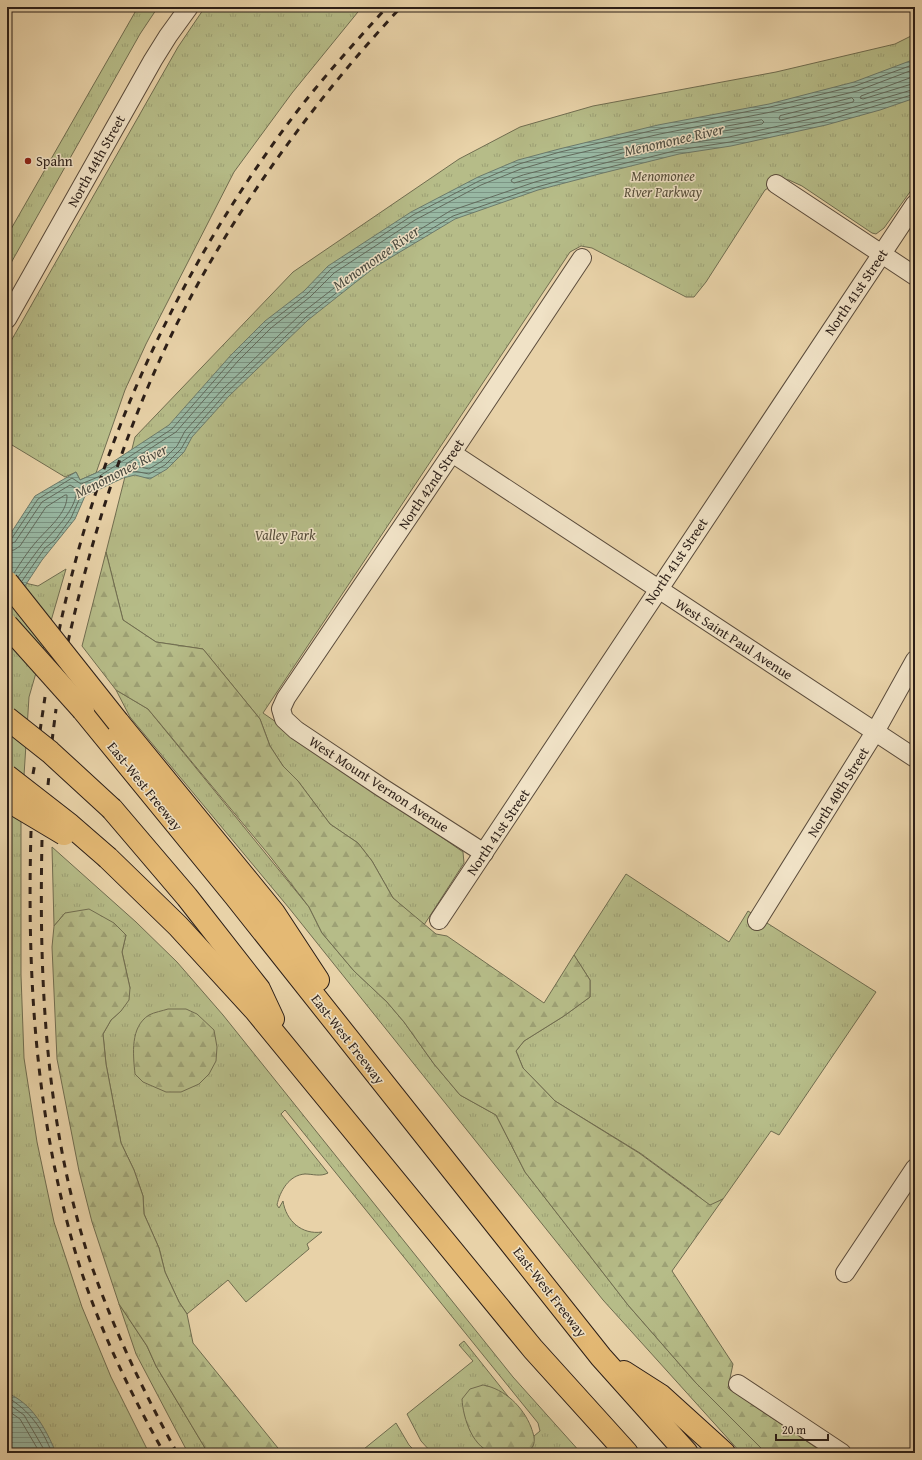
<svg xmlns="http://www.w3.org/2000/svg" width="922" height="1460" viewBox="0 0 922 1460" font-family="'Gentium Book Plus',serif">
  <defs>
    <pattern id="grass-tufts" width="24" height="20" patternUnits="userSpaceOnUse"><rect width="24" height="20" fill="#b6bc88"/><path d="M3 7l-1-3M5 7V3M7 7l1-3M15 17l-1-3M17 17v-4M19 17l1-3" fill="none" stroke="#9da175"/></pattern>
    <pattern id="forest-firs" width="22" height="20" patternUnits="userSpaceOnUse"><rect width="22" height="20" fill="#b6bc88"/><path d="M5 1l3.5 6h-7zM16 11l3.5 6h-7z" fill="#9da175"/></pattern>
    <pattern id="water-rules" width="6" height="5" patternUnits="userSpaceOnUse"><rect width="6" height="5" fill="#98b8a3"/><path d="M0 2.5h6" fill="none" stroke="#7c9584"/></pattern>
  </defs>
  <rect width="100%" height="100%" fill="#e8d2a8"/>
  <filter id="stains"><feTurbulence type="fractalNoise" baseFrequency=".005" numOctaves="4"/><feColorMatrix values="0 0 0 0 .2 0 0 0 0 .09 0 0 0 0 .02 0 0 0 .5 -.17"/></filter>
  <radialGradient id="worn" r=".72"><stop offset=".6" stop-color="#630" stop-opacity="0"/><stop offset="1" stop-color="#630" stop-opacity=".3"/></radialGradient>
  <!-- grass -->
  <g fill="url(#grass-tufts)" stroke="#706d50">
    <path d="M 138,7 L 158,7 L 140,34 L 7,270 L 7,236 Z"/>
    <path d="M 205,7 L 362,7 L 292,93 L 234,172 L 146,344 L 125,390 L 96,473 L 80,480 L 76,472 L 65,477 L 7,442 L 7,348 L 178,47 Z"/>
    <path d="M 915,34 L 915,185 L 884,228 L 876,234 L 872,233 L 802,186 L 789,180 L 781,180 L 765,190 L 706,282 L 694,297 L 686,297 L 592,248 L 581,246 L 570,252 L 263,713 L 463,852 L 464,863 L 424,925 L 393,898 L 372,861 L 358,843 L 330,824 L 298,781 L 283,766 L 270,746 L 260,719 L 203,649 L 156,642 L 123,620 L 106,552 L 135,437 L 293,272 L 459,159 L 520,127 L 593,106 L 776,72 L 895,44 Z"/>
    <path d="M 66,569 L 29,697 L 21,823 L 21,975 L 24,1058 L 37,1142 L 54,1222 L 82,1307 L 111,1377 L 149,1453 L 7,1453 L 7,613 L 25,583 L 38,586 Z"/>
    <path d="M 116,690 L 148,709 L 309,907 L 322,933 L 354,971 L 387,1002 L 404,1022 L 434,1064 L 460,1095 L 496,1115 L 525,1172 L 628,1305 L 696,1383 L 766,1453 L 741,1453 L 603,1300 L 289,908 L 130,717 Z"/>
    <path d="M 52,847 L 136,922 L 177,962 L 223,1015 L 513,1377 L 581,1453 L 527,1453 L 533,1445 L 534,1436 L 540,1431 L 538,1423 L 285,1110 L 281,1114 L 328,1173 C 320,1177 313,1174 305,1174 C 289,1175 280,1191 277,1205 L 279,1208 L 283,1201 C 286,1221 302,1235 322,1232 L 307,1244 L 309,1249 L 246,1302 L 228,1280 L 187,1314 L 179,1302 L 165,1272 L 159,1248 L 144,1214 L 143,1196 L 134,1170 L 121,1143 L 106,1064 L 103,1034 L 111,1020 L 121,1011 L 130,988 L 122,952 L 126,935 L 65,913 L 54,926 Z"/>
    <path d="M 626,874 L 729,942 L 748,911 L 876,992 L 779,1135 L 771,1131 L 723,1199 L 710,1206 L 692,1191 L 640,1153 L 555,1101 L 523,1068 L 516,1051 L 524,1041 L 564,1016 L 590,997 L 590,980 L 574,955 Z"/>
    <path d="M 119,1304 L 147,1346 L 156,1366 L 208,1453 L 189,1453 L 187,1451 L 136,1354 Z"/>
    <path d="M 464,1341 L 511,1400 L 504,1394 L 470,1430 L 478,1443 L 496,1453 L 432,1453 L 421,1441 L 407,1414 L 473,1361 L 459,1345 Z"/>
    <path d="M 396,1423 L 409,1445 L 417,1453 L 359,1453 Z"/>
  </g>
  <!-- forest -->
  <g fill="url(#forest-firs)" stroke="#706d50">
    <path d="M 106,552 L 123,620 L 156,642 L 203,649 L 260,719 L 270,746 L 283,766 L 298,781 L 330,824 L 358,843 L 372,861 L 393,898 L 436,934 L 447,936 L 544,1003 L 574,955 L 590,980 L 590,997 L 564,1016 L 524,1041 L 516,1051 L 523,1068 L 555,1101 L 639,1153 L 710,1205 L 723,1199 L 672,1271 L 733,1364 L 728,1388 L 824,1453 L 766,1453 L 696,1383 L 628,1305 L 525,1172 L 496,1115 L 460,1095 L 434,1064 L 404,1022 L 387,1002 L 354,971 L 322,933 L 309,907 L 269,855 L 148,709 L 116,690 L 82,646 Z"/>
    <path d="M 89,909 L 114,923 L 126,935 L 122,952 L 130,988 L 129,1000 L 121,1011 L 111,1020 L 103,1034 L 106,1064 L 121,1143 L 134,1170 L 143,1196 L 144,1214 L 159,1248 L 165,1272 L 179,1302 L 187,1314 L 193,1343 L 282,1453 L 208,1453 L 156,1366 L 147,1346 L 119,1304 L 92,1222 L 79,1171 L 57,1059 L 52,947 L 54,926 L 65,913 Z"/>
    <path d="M 168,1009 L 186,1009 L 197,1014 L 214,1030 L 217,1047 L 216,1061 L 209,1074 L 199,1084 L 181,1092 L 166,1092 L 143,1082 L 135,1074 C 133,1054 130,1027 149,1015 C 155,1012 162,1011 168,1009 Z"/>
    <path d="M 483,1385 C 505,1389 523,1407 531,1427 C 533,1433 536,1440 533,1446 C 532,1448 528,1451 527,1453 C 516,1453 505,1454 495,1453 C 473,1450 463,1418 462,1399 L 470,1389 Z"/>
  </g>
  <!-- water -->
  <g fill="url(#water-rules)" stroke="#6c7a6b">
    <path d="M 915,59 L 915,98 L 880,110 L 826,125 L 731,146 L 679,154 L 599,174 L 538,190 L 455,219 L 375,267 L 308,320 L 229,396 L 192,437 L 184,452 L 167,469 L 150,479 L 135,475 L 123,478 L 85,496 L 75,519 L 42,560 L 7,613 L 7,539 L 35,496 L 76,472 L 80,480 L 96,473 L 169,425 L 231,355 L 265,321 L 304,291 L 328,266 L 411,212 L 478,177 L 518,160 L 559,149 L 658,125 L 769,104 L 854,82 Z"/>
    <path d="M 7,1393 C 32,1403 46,1429 56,1453 L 7,1453 Z"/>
  </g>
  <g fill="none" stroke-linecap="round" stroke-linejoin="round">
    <!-- shore -->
    <g stroke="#626b5d" stroke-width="1">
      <path d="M 915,69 L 857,91 L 771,112 L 660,134 L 562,157 L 521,169 L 481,185 L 415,220 L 334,273 L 310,297 L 271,328 L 238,361 L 176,432 L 126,464 L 126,466 L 136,466 L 149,469 L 162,461 L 177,446 L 185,431 L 223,389 L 302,313 L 370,260 L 450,211 L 535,182 L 597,165 L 677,145 L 729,137 L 824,116 L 915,89"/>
      <path d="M 915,76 L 861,96 L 860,98 L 863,99 L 915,83"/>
      <path d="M 852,98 L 854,100 L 853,102 L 781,120 L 779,119 L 780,116 Z"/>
      <path d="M 762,120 L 764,122 L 762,124 L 697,136 L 695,135 L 696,132 Z"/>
      <path d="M 643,144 L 645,145 L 644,147 L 514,183 L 511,181 L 512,179 L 523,175 Z"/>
      <path d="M 7,540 L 12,538 L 38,499 L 72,478 L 81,484 L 98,477 L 172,429 L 234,358 L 268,324 L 307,294 L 331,269 L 413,215 L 479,181 L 519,164 L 560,152 L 659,129 L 770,107 L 855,86 L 915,64"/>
      <path d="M 7,545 L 15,542 L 42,502 L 70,485 L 77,489 C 76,511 54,530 41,546 C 33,556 26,567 18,577"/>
      <path d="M 7,551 L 14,550 L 20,546 L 46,507 L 65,495 L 67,495 C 68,513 47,529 36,542 C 28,551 21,562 14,573"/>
      <path d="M 22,581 L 45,548 L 55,540 L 71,518 L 82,493 L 122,474 L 134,471 L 149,474 L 165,465 L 181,449 L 189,435 L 226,393 L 306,317 L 373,264 L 453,216 L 537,187 L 598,170 L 678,150 L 730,142 L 825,121 L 915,94"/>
      <path d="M 7,1397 C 30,1411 42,1428 52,1453"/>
      <path d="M 7,1403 L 24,1415 L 46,1453"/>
      <path d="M 7,1410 L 20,1419 L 40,1453"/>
    </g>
    <!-- street casing -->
    <g stroke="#5a4b3b" stroke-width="20">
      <g id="street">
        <path d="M 776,184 L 915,276"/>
        <path d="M 7,319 L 153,60 L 168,36 L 189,7"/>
        <path d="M 452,453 L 915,758"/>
        <path d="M 484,853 L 381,787 L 296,730 L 284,719 L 281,709 L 286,698 L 452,453 L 582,258"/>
        <path d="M 439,920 L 915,204"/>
        <path d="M 757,921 L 875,732 L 915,660"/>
        <path d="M 845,1273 L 915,1168"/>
        <path d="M 738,1384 L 842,1453"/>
      </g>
    </g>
    <!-- highway casing -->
    <g stroke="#2b1e17" stroke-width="24">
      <g id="highway">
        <path d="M 83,710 L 235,896 L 601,1357 L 687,1453"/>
        <path d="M 118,722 L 274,913 L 318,980"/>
        <path d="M 112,809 L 187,897 L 259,989 L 273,1019"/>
        <path d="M 108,858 L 178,926 L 255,1010 L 533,1349 L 627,1453"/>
        <path d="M 624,1372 L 660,1395 L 724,1453"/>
      </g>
    </g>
    <!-- street -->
    <use href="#street" stroke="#f0e2c6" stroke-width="18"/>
    <!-- highway -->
    <use href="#highway" stroke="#e4b974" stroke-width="22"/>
    <!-- rail -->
    <g stroke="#2b1e17" stroke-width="3" stroke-dasharray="7 7" stroke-linecap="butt">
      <path d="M 59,631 C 98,440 184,258 302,105 C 329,71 358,39 387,7"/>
      <path d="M 68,642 C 90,543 120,447 162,355 C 219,230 308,107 401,7"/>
      <path d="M 40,731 L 45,697"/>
      <path d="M 52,741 L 56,709"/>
      <path d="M 33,774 L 35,763"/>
      <path d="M 48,785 L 49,775"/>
      <path d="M 31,831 C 27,975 35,1112 75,1251 C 96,1322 128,1389 164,1453"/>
      <path d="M 42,840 C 39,977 45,1117 86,1249 C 109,1320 141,1387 177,1453"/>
    </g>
    <!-- highway-bridge casing -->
    <g stroke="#2b1e17" stroke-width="24" stroke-linecap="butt">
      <g id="highway-bridge">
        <path d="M 7,582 L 118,722"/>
        <path d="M 7,625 L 83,710"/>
        <path d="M 7,718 L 50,752 L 112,809"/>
        <path d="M 7,776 L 70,825 L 108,858"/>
        <path d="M 7,800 L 64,834"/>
      </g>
    </g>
    <!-- highway-bridge -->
    <use href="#highway-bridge" stroke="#e4b974" stroke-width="22"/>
  </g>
  <!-- markers -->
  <circle fill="#8f2418" stroke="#f0e2c6" stroke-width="1.5" cx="28" cy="161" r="4"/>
  <g text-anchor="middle" stroke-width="3" stroke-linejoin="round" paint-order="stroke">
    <!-- poi labels -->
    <g font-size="14" fill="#2b1e17" stroke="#f0e2c6" text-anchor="start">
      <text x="36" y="166">Spahn</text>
    </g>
    <!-- street labels -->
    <g font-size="14" fill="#2b1e17" stroke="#f0e2c6">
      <text transform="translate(96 161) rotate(-61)" y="5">North 44th Street</text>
      <text transform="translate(856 292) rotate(-56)" y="5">North 41st Street</text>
      <text transform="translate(431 484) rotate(-56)" y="5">North 42nd Street</text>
      <text transform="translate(676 561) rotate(-56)" y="5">North 41st Street</text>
      <text transform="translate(734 639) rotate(33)" y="5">West Saint Paul Avenue</text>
      <text transform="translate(379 784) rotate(33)" y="5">West Mount Vernon Avenue</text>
      <text transform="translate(145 786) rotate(51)" y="5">East-West Freeway</text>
      <text transform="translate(838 792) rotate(-58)" y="5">North 40th Street</text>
      <text transform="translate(498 832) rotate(-56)" y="5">North 41st Street</text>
      <text transform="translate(348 1039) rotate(52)" y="5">East-West Freeway</text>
      <text transform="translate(550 1292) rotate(52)" y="5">East-West Freeway</text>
    </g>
    <!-- park labels -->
    <g font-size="14" font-style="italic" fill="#554d39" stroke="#f0e2c6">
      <text x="663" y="181">Menomonee<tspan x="663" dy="16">River Parkway</tspan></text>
      <text x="285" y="540">Valley Park</text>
    </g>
    <!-- water labels -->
    <g font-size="15" font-style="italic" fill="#4c4c41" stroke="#f0e2c6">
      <text transform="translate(674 140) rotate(-13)" y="5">Menomonee River</text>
      <text transform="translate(376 258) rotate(-35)" y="5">Menomonee River</text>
      <text transform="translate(121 471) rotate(-27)" y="5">Menomonee River</text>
    </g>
  </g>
  <!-- margin -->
  <rect width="922" height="1460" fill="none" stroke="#e8d2a8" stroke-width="24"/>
  <rect x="8" y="8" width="906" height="1444" fill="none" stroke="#2b1e17" stroke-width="2"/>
  <rect x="12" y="12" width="898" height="1436" fill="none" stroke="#2b1e17"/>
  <!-- scale -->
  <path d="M776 1434v6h52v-6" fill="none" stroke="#2b1e17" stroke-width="2"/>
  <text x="782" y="1434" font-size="12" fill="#2b1e17" stroke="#f0e2c6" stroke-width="3" paint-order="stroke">20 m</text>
  <rect width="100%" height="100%" filter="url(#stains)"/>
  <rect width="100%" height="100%" fill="url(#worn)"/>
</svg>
